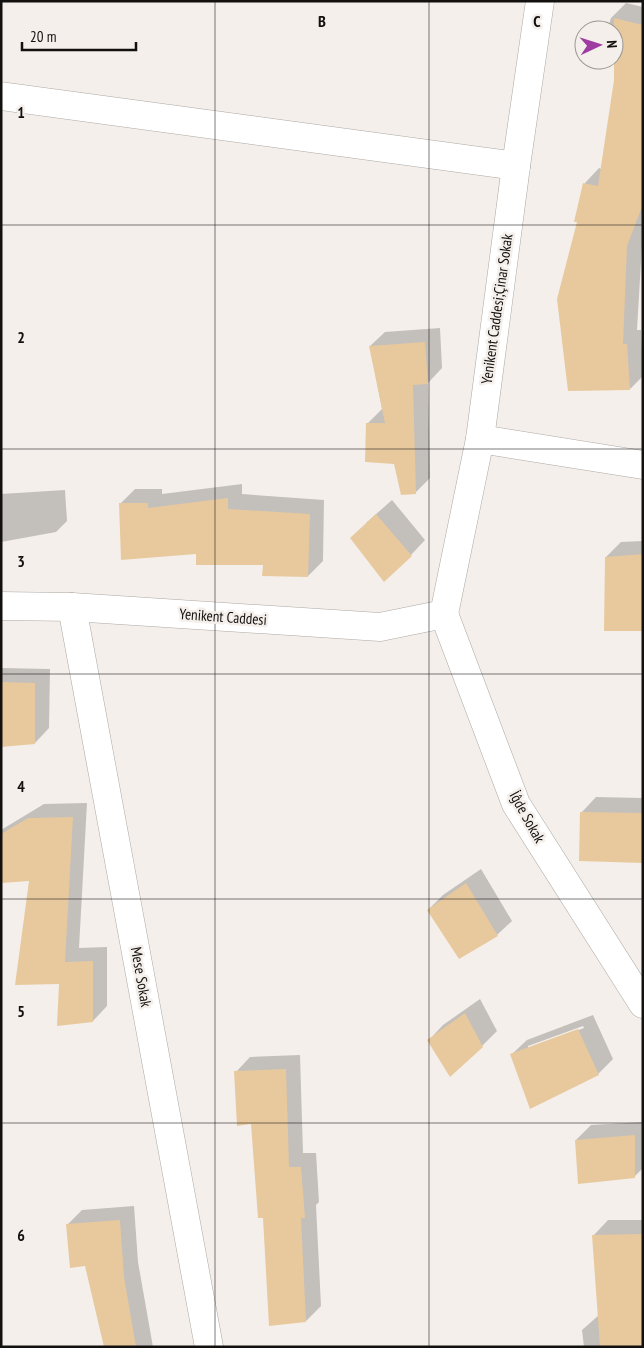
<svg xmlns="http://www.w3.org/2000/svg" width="644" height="1348" viewBox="0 0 644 1348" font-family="'PT Sans Narrow',sans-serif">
  <rect width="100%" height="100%" fill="#f4efea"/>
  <!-- shadow -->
  <g fill="#0003" fill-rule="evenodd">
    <path d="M 626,3 L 643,7 L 643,227 L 637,330 L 641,330 L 643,376 L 630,389 L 578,221 L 576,221 L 585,183 L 599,168 L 601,169 L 619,59 L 614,30 L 607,30 L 611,18 Z"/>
    <path d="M 440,328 L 442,368 L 428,383 L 430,478 L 416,492 L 367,424 L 382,409 L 370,346 L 385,332 Z"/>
    <path d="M 242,484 L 242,494 L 324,500 L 323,561 L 308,576 L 264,563 L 198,553 L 120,504 L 135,489 L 162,489 L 162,494 Z"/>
    <path d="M 65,490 L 67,521 L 56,532 L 1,542 L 1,494 Z"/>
    <path d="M 392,500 L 425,540 L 411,555 L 366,523 Z"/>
    <path d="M 643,541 L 643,629 L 606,557 L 621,542 Z"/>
    <path d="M 1,668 L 50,669 L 49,728 L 35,743 L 1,733 Z"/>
    <path d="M 596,797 L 643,798 L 643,861 L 582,812 Z"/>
    <path d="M 87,803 L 79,948 L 107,947 L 107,1006 L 93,1021 L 60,983 L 30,880 L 1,882 L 1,830 L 44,804 Z"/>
    <path d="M 481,869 L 512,921 L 497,935 L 428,910 L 443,895 Z"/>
    <path d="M 480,999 L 497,1031 L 482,1046 L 429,1040 L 443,1025 Z"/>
    <path d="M 593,1015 L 613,1059 L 598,1074 L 512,1054 L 527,1040 ZM 583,1026 L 584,1028 L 528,1049 L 528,1046 Z"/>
    <path d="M 300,1055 L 303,1153 L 316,1153 L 319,1202 L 316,1205 L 321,1306 L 306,1321 L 265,1217 L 253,1123 L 236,1072 L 250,1057 Z"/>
    <path d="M 643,1122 L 643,1168 L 635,1176 L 576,1140 L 591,1125 Z"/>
    <path d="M 134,1206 L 138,1262 L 153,1347 L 106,1347 L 86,1265 L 67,1225 L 82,1210 Z"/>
    <path d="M 608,1220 L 643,1220 L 643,1347 L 584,1347 L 582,1330 L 599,1315 L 594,1235 Z"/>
  </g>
  <!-- building -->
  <g fill="#e8c99e">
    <path d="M 614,18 L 643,25 L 643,204 L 627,246 L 623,344 L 627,344 L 630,390 L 568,391 L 557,299 L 577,222 L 574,222 L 583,183 L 598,186 L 614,80 Z"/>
    <path d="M 425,342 L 428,384 L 413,385 L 416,494 L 401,495 L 394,464 L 365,462 L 366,423 L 385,423 L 369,346 Z"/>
    <path d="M 228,498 L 228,509 L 310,514 L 308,577 L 262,576 L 263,565 L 196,565 L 196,554 L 121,560 L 119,503 L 148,503 L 148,508 Z"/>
    <path d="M 376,514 L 412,556 L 384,582 L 350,538 Z"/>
    <path d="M 643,554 L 643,631 L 604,631 L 605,557 Z"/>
    <path d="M 1,682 L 35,683 L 35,744 L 1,747 Z"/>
    <path d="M 580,812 L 643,813 L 643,863 L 579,861 Z"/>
    <path d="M 73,817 L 65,962 L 93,961 L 93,1022 L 57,1026 L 59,984 L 15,985 L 29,881 L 1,883 L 1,834 L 28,818 Z"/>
    <path d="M 466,883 L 498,936 L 459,959 L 427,910 Z"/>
    <path d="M 465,1013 L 483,1047 L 450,1077 L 427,1040 Z"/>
    <path d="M 578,1029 L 599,1075 L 530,1109 L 510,1054 Z"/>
    <path d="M 286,1069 L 289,1167 L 301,1167 L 305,1218 L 301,1218 L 306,1322 L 269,1326 L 263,1218 L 258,1218 L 251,1124 L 237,1126 L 234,1071 Z"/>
    <path d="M 635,1135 L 635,1178 L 578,1184 L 575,1140 Z"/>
    <path d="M 120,1220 L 124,1277 L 136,1347 L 104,1347 L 85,1266 L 70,1268 L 66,1224 Z"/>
    <path d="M 643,1234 L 643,1347 L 600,1347 L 592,1235 Z"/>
  </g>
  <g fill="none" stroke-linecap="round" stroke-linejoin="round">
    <!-- minor casing -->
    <g stroke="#ada9a4" stroke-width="29">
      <g id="minor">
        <path d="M 1,96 L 516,166"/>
        <path d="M 480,439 L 643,465"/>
        <path d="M 1,606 L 72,607 L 380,627 L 444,614"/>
        <path d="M 72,607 L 209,1347"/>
        <path d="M 444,614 L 480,439 L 516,166 L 540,1"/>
        <path d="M 444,614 L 516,804 L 643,1004"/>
      </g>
    </g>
    <!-- minor -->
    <use href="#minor" stroke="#fff" stroke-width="28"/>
  </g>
  <!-- grid -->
  <path fill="none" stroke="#12110f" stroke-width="1" stroke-opacity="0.55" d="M 215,1 L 215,1347M 429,1 L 429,1347M 1,225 L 643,225M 1,449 L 643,449M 1,674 L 643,674M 1,899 L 643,899M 1,1123 L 643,1123"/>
  <g text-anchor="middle" stroke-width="5" stroke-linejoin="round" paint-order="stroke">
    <!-- street labels -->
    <g font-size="15" fill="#12110f" stroke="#f4efea">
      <text transform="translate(497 309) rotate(-82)" y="5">Yenikent Caddesi;Çinar Sokak</text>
      <text transform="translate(223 617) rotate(4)" y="5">Yenikent Caddesi</text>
      <text transform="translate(527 817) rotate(61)" y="5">İĝde Sokak</text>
      <text transform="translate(141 977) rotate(80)" y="5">Mese Sokak</text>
    </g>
  </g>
  <g font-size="16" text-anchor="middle" font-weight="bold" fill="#12110f" stroke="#f4efea" stroke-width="5" stroke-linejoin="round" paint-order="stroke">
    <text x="322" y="27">B</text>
    <text x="537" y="27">C</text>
    <text x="21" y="118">1</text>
    <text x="21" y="343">2</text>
    <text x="21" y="567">3</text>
    <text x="21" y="792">4</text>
    <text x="21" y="1017">5</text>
    <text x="21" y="1241">6</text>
  </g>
  <!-- border -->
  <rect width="644" height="1348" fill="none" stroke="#12110f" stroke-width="5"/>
  <!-- north arrow -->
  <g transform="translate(599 45) rotate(86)"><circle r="24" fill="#f4efea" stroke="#9a9692"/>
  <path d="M0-4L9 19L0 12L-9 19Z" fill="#9f3ca2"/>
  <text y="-8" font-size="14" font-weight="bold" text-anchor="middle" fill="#12110f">N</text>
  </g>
  <!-- scale -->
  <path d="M22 42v8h114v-8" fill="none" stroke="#12110f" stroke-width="2.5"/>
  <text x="30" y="42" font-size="15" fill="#12110f" stroke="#f4efea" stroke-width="4" paint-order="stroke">20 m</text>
</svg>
